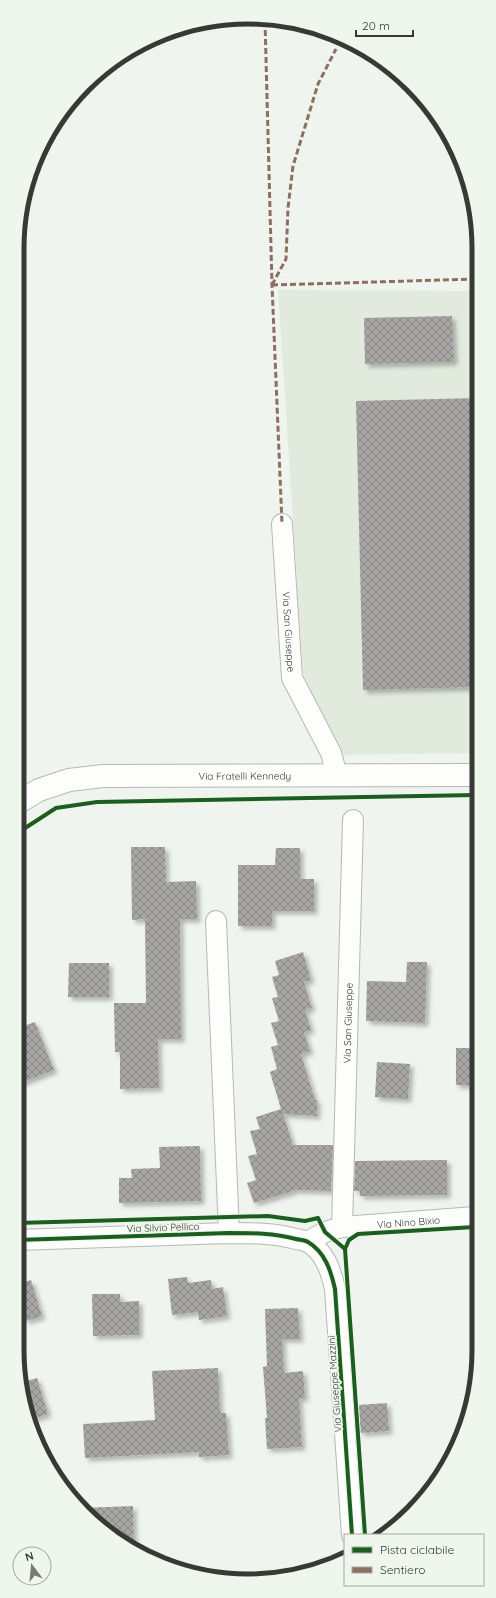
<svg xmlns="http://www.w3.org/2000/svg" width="496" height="1598" viewBox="0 0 496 1598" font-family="Quicksand,sans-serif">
  <defs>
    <pattern id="building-cross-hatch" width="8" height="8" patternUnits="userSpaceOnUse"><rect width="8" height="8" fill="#a7a6a4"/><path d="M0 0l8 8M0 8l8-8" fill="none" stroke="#898886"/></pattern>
    <filter id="shadow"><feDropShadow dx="3.5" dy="3.5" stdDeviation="2" flood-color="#0004"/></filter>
  </defs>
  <rect width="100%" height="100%" fill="#f0f4ee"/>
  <!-- built -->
  <path fill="#e2eade" d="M 278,290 L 477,291 L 476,753 L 339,755 L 303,673 Z"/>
  <!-- building -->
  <g fill="url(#building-cross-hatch)" filter="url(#shadow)">
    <path d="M 452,316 L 454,362 L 365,364 L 364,318 Z"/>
    <path d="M 477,398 L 476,687 L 363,690 L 356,401 Z"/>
    <path d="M 131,847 L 165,847 L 166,882 L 196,881 L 197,919 L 180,919 L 181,1039 L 158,1039 L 159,1088 L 120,1089 L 120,1052 L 115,1052 L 114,1003 L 146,1003 L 145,919 L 132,920 Z"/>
    <path d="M 276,848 L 300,848 L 300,879 L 314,879 L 314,911 L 272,911 L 272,926 L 238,926 L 238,865 L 275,865 Z"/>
    <path d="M 303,952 L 311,980 L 304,982 L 312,1008 L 305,1010 L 311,1030 L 304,1032 L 310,1051 L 301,1054 L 315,1100 L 317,1100 L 317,1116 L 283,1114 L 293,1145 L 333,1145 L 331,1191 L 296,1190 L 254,1203 L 247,1183 L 256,1180 L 248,1156 L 257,1154 L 250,1131 L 260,1129 L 256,1117 L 281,1109 L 270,1072 L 277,1069 L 271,1047 L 278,1045 L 271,1023 L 279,1021 L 272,998 L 278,997 L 272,977 L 279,975 L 275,961 Z"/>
    <path d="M 407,962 L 427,962 L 425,1023 L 366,1021 L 367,981 L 406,982 Z"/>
    <path d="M 69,963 L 109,963 L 109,997 L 68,997 Z"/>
    <path d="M 35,1022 L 54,1070 L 18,1084 L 18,1028 Z"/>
    <rect x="456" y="1048" width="19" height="37"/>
    <path d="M 377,1062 L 410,1064 L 408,1099 L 375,1097 Z"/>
    <path d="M 200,1146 L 201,1201 L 119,1203 L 119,1178 L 132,1178 L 131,1169 L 160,1168 L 159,1147 Z"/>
    <path d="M 447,1160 L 447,1195 L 360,1196 L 360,1191 L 354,1191 L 355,1161 Z"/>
    <path d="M 187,1277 L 188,1283 L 211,1280 L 212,1289 L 223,1287 L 227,1316 L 199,1320 L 198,1312 L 172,1315 L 168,1279 Z"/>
    <path d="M 31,1280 L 42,1316 L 26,1321 L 24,1316 L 17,1318 L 17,1284 Z"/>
    <path d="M 92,1294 L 120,1294 L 120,1302 L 139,1301 L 139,1335 L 93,1336 Z"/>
    <path d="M 298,1308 L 300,1339 L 282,1339 L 284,1373 L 303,1371 L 305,1398 L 299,1398 L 302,1447 L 267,1449 L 265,1418 L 267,1418 L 263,1367 L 267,1366 L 265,1309 Z"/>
    <path d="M 218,1368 L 220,1413 L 226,1413 L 229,1455 L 199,1457 L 199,1452 L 85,1458 L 83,1424 L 155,1420 L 152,1371 Z"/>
    <path d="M 37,1378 L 48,1414 L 31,1419 L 23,1382 Z"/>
    <path d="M 387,1403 L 389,1431 L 360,1433 L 358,1405 Z"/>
    <path d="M 133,1506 L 134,1548 L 82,1508 Z"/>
  </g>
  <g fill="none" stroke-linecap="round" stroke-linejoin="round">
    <!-- minor casing -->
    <g stroke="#b5b9b4" stroke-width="22">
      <g id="minor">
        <path id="s1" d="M 282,524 L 292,678 L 331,753 L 337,776"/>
        <path d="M 216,921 L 229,1233"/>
        <path id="s2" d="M 342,1227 L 353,820"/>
        <path d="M 17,1240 L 229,1233 C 252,1233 274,1233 296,1239 C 300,1240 305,1240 308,1242 C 325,1252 331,1271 335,1289 L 352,1535"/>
        <path id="s3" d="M 307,1242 L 325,1232 L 342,1227 L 475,1217"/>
      </g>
    </g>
    <!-- tertiary casing -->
    <g stroke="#b5b9b4" stroke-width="24">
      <g id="tertiary">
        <path id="s4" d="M 19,802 L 39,790 L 69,780 L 103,776 L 476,775"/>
      </g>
    </g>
    <!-- minor -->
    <use href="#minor" stroke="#fdfdfc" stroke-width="20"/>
    <!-- tertiary -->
    <use href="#tertiary" stroke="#fdfdfc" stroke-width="22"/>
    <!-- quiet -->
    <g stroke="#8d6e63" stroke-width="3" stroke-dasharray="6 3" stroke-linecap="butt">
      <path d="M 265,21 L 272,285 L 282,524"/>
      <path d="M 272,285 L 286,259 L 288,208 L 293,166 L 318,84 L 336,49"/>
      <path d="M 272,285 L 477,279"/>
    </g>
    <!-- cycleway casing -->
    <g stroke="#eff6ec" stroke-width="6">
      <g id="cycleway">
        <path d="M 19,832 L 56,808 L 97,802 L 476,795"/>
        <path d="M 17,1223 L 268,1216 L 305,1221 L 318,1218 L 325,1232 L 345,1249 L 365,1535"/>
        <path d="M 17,1240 L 229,1233 C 252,1233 274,1233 296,1239 C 300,1240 305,1240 308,1242 C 325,1252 331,1271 335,1289 L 352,1535"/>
        <path d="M 345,1249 L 349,1240 L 358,1234 L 475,1227"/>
      </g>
    </g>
    <!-- cycleway -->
    <use href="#cycleway" stroke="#1b5e20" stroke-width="4"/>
  </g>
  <g text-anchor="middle" stroke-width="4" stroke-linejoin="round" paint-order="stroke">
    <!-- street labels -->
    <g font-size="10" fill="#363934" stroke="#eff6ec">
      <text dy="4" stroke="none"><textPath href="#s1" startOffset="108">Via San Giuseppe</textPath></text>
      <text dy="4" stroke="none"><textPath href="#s4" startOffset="231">Via Fratelli Kennedy</textPath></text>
      <text dy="4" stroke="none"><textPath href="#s2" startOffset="204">Via San Giuseppe</textPath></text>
      <text dy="4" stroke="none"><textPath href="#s3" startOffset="105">Via Nino Bixio</textPath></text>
      <text transform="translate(163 1227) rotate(-2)" y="4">Via Silvio Pellico</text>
      <text transform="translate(334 1384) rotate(-94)" y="4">Via Giuseppe Mazzini</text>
    </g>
  </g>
  <!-- crop -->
  <path d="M0 0H496V1598H0ZM248 24H248A224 224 0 0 1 472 248V1350A224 224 0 0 1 248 1574H248A224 224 0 0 1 24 1350V248A224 224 0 0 1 248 24Z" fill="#eff6ec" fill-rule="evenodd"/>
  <path fill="none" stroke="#363934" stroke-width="5" d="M248 24H248A224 224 0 0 1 472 248V1350A224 224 0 0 1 248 1574H248A224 224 0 0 1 24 1350V248A224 224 0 0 1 248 24Z"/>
  <!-- legend -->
  <rect x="344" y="1534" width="140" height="52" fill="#eff6ec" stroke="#a5aaa2"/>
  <rect x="352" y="1547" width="20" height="6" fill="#1b5e20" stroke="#a5aaa2"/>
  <text x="380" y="1554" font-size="12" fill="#363934">Pista ciclabile</text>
  <rect x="352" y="1567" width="20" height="6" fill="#8d6e63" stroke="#a5aaa2"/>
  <text x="380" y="1574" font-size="12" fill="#363934">Sentiero</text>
  <!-- north arrow -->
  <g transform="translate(32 1566) rotate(344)"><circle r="19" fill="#eff6ec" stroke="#a5aaa2"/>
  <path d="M0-3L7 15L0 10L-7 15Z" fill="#777a75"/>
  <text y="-6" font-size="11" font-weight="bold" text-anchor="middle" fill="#363934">N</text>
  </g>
  <!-- scale -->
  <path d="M356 30v6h57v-6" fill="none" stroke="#363934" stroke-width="2"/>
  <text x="362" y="30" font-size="12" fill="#363934" stroke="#eff6ec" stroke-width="3" paint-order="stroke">20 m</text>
</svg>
